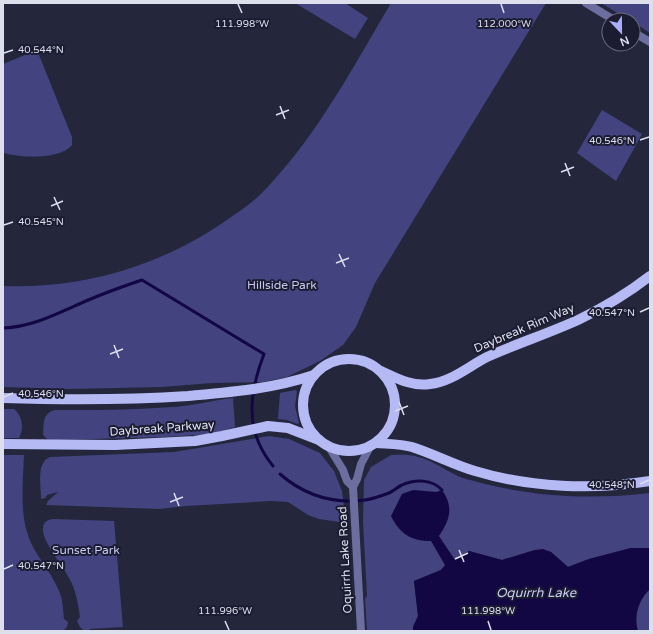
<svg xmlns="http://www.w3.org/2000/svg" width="653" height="634" viewBox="0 0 653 634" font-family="'Varela Round',sans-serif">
  <rect width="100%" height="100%" fill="#24263b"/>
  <!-- green -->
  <g fill="#42437f">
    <path d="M 295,3 L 345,3 L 368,18 L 355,39 Z"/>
    <path d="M 391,3 L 546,3 L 375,283 L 356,327 L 343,345 L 320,361 L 287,377 L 263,382 L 212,383 L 162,387 L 69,389 L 3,387 L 3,286 C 85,289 164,265 231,217 C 238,212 246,207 253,201 C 263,193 272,182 280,173 C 323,124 358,59 391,3 Z"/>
    <path d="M 601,3 L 650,3 L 650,33 L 633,22 L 633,20 L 629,20 Z"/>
    <path d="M 37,50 L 72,137 L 72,145 C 60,160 20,158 4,153 L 3,64 Z"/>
    <path d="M 602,110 L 642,134 L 616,181 L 577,153 Z"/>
    <path d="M 295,390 L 297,391 L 295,406 L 299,423 L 297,424 L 287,420 L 278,419 L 280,393 Z"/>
    <path d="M 233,398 L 235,427 L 212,434 L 165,437 L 56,440 L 47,439 L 43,435 C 44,424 42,413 55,410 C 94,410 133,410 172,407 C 193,406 213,400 233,398 Z"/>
    <path d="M 3,409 L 14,409 C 23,416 24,429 19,438 L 3,438 Z"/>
    <path d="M 269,436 L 289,439 L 320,453 L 334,471 L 342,491 L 345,515 L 339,522 L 319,519 L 308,515 L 288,502 L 271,501 L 186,506 L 159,509 L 46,505 L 48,501 L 58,492 L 47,495 L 45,498 L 41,499 C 41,486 36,462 50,457 L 174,452 Z"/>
    <path d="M 3,455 L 24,455 C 23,481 20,508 27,532 C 33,554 50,569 58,589 C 63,598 63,609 64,619 L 68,622 L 67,627 L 63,631 L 3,631 Z"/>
    <path d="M 391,455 C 399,455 410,454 418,457 C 431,460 442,468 454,474 C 460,478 467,479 474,481 C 531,497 591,500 650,493 L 650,548 L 631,548 L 589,559 L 568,567 L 551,552 L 535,550 L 502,560 L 469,551 L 446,565 L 441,570 L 414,581 L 418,616 L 413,627 L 413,631 L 367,631 L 365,599 L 367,596 L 363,522 L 364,480 L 371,467 Z"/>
    <path d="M 53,519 L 114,521 L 123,627 L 90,629 L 88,631 C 82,631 79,626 77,621 L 80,617 C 78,603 76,590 69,578 C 63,566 42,541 43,529 C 43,522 47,520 53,519 Z"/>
    <path d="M 650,589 L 650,631 L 638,631 C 633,616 639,599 650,589 Z"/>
  </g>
  <!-- water -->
  <path fill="#130743" d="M 413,490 L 436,492 L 442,490 C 454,507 450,520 439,536 L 455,560 L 469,551 L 502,560 L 535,550 L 543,549 L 551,552 L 568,567 L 589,559 L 631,548 L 650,548 L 650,589 C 639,599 633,616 638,631 L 413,631 L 413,627 L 418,616 L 414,581 L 441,570 L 445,565 L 431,541 C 411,541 400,534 391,516 L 402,494 Z"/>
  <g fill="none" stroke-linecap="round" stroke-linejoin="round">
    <!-- stream -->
    <g stroke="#130743" stroke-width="3">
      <path d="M 3,328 C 37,327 67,308 98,296 C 113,290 127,285 142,280 L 264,354 C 249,393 244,431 273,466"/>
      <path d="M 280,474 C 304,495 333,504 365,500 C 373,499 381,496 389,493 C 394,491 397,487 402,485 C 415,479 432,479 442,490"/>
    </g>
    <!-- tertiary -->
    <g stroke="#6b6e9e" stroke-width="8">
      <path d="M 586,3 L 614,20"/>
      <path d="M 633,32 L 650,42"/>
      <path d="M 329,447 L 343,470 L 347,481 L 353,487"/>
      <path d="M 361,631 L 353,487 L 357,479 L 361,464 L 370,447"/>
    </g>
    <!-- primary -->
    <g stroke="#b5b9f4" stroke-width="10">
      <circle cx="349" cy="405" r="46"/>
      <path d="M 381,371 C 396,378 412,387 430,384 C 451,382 469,366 487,357 C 518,343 550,333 580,319 C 605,307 628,293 650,276"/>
      <path d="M 3,398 C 65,400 127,400 188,396 C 232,392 272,389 314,375"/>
      <path d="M 376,443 C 388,444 401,444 412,447 C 434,454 454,465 475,471 C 531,488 593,490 650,481"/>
      <path d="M 3,444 L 115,445 L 195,441 L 222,436 L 268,426 L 288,428 L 319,440"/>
    </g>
  </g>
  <!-- ticks -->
  <path fill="none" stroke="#dddfed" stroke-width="1.5" d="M 238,4 L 242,13M 501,4 L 504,13M 4,53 L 13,50M 280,106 L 285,119M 276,115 L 289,110M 640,140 L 649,137M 565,163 L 570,176M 561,172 L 574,167M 54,197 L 60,210M 51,206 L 63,201M 4,225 L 13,222M 339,254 L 345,267M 336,263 L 349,258M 640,312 L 649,308M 114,345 L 119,358M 110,354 L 123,349M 4,397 L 13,393M 399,402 L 404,415M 395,411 L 408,406M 640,484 L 649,480M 174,493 L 179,506M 170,502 L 183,497M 459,550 L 464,562M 455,559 L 468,553M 4,569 L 13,565M 225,621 L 229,630M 488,621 L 491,630"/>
  <g text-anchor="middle" stroke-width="4" stroke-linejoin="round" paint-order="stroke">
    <!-- park labels -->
    <g font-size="12" fill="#c4c8ee" stroke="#1b1c31">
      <text x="282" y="289">Hillside Park</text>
      <text x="86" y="554">Sunset Park</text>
    </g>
    <!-- street labels -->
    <g font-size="12" fill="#dddfed" stroke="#1b1c31">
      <text transform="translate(524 328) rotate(-23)" y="4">Daybreak Rim Way</text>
      <text transform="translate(162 428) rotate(-4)" y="4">Daybreak Parkway</text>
      <text transform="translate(345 560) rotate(-93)" y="4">Oquirrh Lake Road</text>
    </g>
    <!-- water labels -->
    <g font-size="13" font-style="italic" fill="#c6caf0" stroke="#1b1c31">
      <text x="536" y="597">Oquirrh Lake</text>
    </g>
  </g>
  <g font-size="10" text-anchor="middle" fill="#dddfed" stroke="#1b1c31" stroke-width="4" stroke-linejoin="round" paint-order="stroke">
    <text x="242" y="27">111.998°W</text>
    <text x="504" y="27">112.000°W</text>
    <text x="41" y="53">40.544°N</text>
    <text x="612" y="144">40.546°N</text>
    <text x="41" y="225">40.545°N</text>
    <text x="612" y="316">40.547°N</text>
    <text x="41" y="397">40.546°N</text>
    <text x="612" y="488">40.548°N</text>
    <text x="41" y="569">40.547°N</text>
    <text x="225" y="614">111.996°W</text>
    <text x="488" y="614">111.998°W</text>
  </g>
  <!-- border -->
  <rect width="653" height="634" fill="none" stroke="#dddfed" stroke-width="8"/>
  <!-- north arrow -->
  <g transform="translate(621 32) rotate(158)"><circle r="19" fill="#1b1c31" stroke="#696a7c"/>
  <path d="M0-3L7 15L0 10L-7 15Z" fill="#abaffb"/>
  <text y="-6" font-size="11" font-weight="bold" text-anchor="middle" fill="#dddfed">N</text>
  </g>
</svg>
